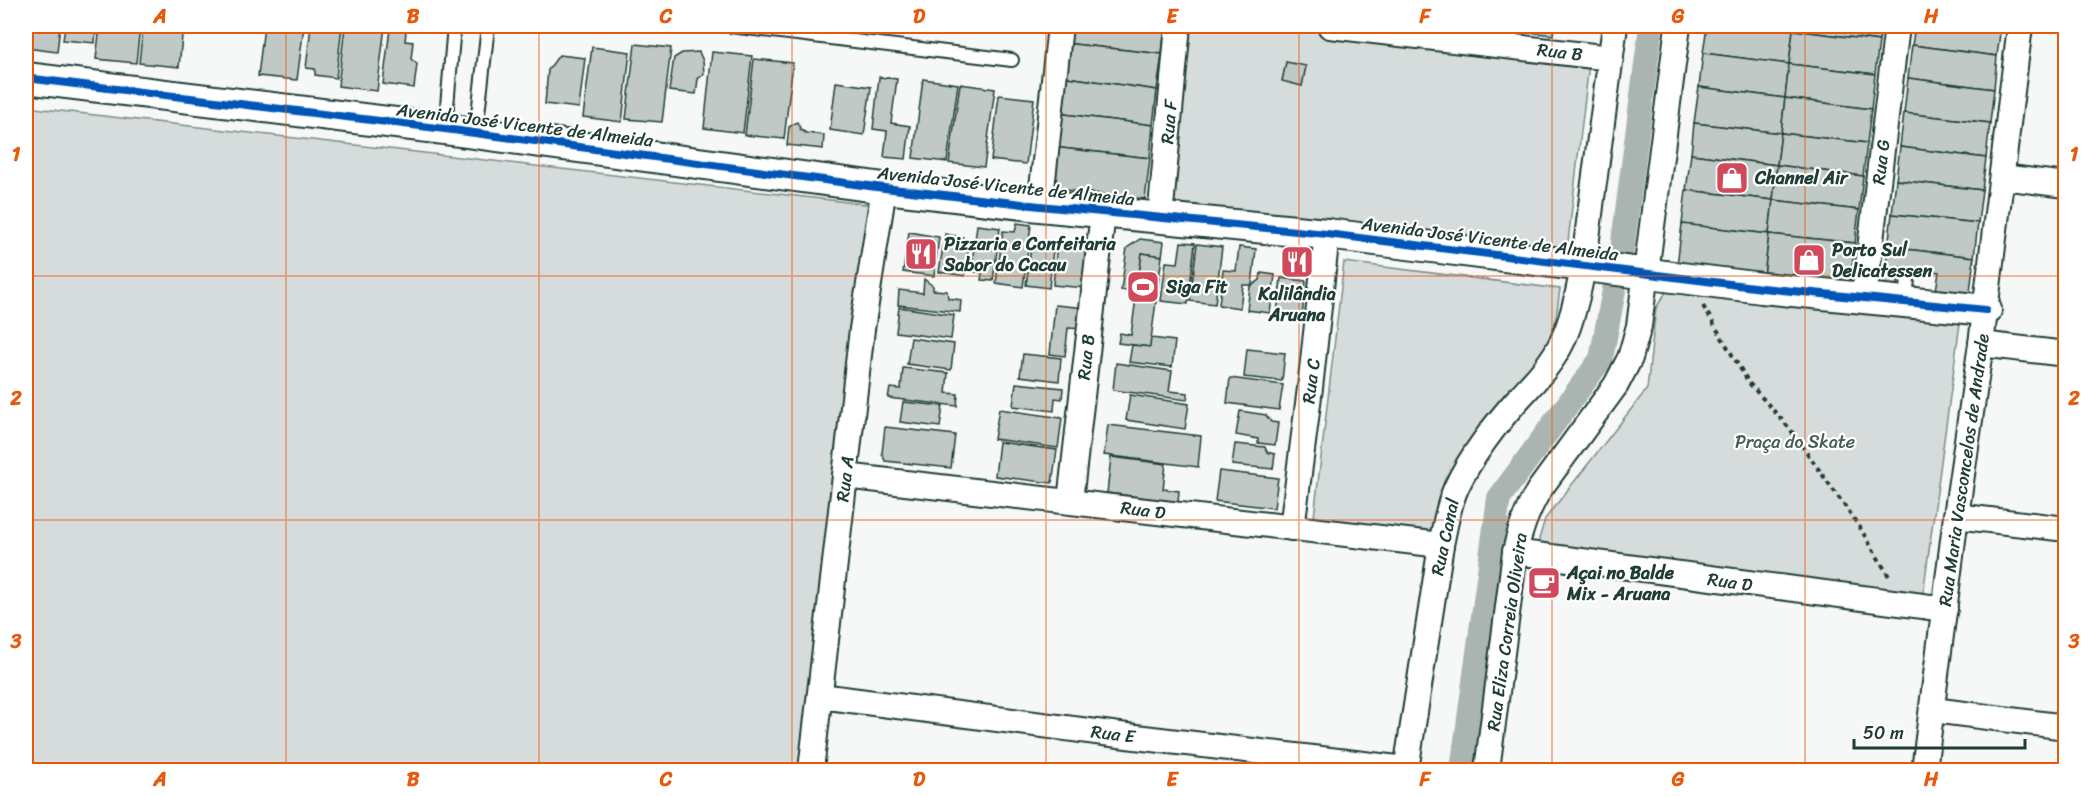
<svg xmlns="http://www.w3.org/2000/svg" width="2091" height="796" viewBox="0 0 2091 796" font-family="Sriracha,sans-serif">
  <rect width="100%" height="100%" fill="#f6f7f7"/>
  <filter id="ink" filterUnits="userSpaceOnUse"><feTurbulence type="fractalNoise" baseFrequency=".0167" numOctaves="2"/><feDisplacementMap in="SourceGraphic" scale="12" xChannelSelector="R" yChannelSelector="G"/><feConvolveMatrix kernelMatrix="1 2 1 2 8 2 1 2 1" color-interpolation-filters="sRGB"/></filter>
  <g filter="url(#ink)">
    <!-- green -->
    <g fill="#d6dcdb" stroke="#7a8c88" stroke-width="1.5">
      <path d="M 1188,26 L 1275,26 L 1589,64 L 1567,250 L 1168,202 Z"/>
      <path d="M 26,107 L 873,205 L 799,770 L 26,770 Z"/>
      <path d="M 1344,262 L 1560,289 L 1553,339 L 1549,346 L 1445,478 L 1433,532 L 1314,517 Z"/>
      <path d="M 1666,292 L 1960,323 L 1923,594 L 1541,545 L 1539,539 L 1545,519 L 1647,389 L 1656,308 Z"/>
    </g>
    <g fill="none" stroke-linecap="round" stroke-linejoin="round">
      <!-- canal -->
      <g stroke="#aab5b1" stroke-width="24">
        <path d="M 1622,250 L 1651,26"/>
        <path d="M 1462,770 L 1499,498 L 1601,359 L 1614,290"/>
      </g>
    </g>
    <!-- building -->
    <g fill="#c0c9c6" stroke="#1f3d34" stroke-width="1.5">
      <path d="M 26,26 L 60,26 L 57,52 L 26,48 Z"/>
      <path d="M 65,26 L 96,26 L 95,43 L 63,40 Z"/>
      <path d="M 100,26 L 140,26 L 136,63 L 96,59 Z"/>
      <path d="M 143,26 L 183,26 L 179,67 L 139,63 Z"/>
      <path d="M 264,26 L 304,26 L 297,80 L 258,76 Z"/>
      <path d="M 311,26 L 342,26 L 336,78 L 315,75 L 315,69 L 306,68 Z"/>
      <path d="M 345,26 L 385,26 L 377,91 L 338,86 Z"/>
      <path d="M 1066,26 L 1165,26 L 1162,54 L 1064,43 Z"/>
      <path d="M 1487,26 L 1521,26 L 1520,31 L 1487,27 Z"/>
      <path d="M 1521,26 L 1554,26 L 1553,35 L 1520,31 Z"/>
      <path d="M 1707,26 L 1759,26 L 1793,30 L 1789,64 L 1703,53 Z"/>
      <path d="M 1794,26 L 1881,26 L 1879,41 L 1793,30 Z"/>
      <path d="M 1915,26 L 2001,26 L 1997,56 L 1912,45 Z"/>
      <path d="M 390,29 L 406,31 L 405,41 L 413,42 L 411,59 L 417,64 L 414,88 L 383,84 Z"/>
      <path d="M 1793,30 L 1879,41 L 1875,74 L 1789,64 Z"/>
      <path d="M 1064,43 L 1162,54 L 1157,90 L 1060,76 Z"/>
      <path d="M 635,44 L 671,48 L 662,122 L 626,119 Z"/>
      <path d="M 1912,45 L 1997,56 L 1994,89 L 1908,78 Z"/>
      <path d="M 592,47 L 630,52 L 622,122 L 583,117 Z"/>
      <path d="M 699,52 L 703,61 L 704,74 L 698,79 L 696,94 L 669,91 L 674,58 L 682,53 Z"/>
      <path d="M 712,52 L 752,56 L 743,133 L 704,128 Z"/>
      <path d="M 1703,53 L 1789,64 L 1785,98 L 1699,87 Z"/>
      <path d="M 559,55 L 585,58 L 579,108 L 545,104 L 548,70 Z"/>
      <path d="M 754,59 L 793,63 L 784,139 L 745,135 Z"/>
      <path d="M 1286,62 L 1306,66 L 1302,86 L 1282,81 Z"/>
      <path d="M 1789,64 L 1875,74 L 1871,109 L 1785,98 Z"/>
      <path d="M 1060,76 L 1157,90 L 1153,125 L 1056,113 Z"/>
      <path d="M 879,77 L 897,79 L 891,123 L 910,126 L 906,159 L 884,157 L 887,131 L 873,129 Z"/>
      <path d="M 1908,78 L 1994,89 L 1990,123 L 1904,113 Z"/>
      <path d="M 923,79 L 958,84 L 947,162 L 913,158 Z"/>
      <path d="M 836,82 L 871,87 L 864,135 L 830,130 Z"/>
      <path d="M 960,84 L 995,89 L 984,167 L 949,163 Z"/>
      <path d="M 1699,87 L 1785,98 L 1781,133 L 1694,123 Z"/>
      <path d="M 999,95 L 1034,99 L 1026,164 L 991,160 Z"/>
      <path d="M 1785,98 L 1871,109 L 1867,143 L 1781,133 Z"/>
      <path d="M 1056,113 L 1153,125 L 1150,158 L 1052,147 Z"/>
      <path d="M 1904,113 L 1990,123 L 1986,158 L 1900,147 Z"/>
      <path d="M 797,122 L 801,130 L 806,133 L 824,135 L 823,149 L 787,145 L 789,127 Z"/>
      <path d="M 1694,123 L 1781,133 L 1777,165 L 1691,154 Z"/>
      <path d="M 1781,133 L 1867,143 L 1863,176 L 1777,165 Z"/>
      <path d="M 1052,147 L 1150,158 L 1145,199 L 1047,188 Z"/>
      <path d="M 1900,147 L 1986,158 L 1982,190 L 1896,180 Z"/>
      <path d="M 1691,154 L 1777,165 L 1773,200 L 1686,190 Z"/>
      <path d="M 1777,165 L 1863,176 L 1859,210 L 1773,200 Z"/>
      <path d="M 1896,180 L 1982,190 L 1978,223 L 1892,214 Z"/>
      <path d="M 1686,190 L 1773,200 L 1769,234 L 1682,224 Z"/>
      <path d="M 1773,200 L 1859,210 L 1855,243 L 1769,234 Z"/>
      <path d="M 1892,214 L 1978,223 L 1974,257 L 1888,247 Z"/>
      <path d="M 1017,223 L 1031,225 L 1023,287 L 996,283 L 1003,231 L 1015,232 Z"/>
      <path d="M 1682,224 L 1769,234 L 1764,277 L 1677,266 Z"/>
      <path d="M 977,225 L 1000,228 L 993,281 L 981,280 L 982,273 L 971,271 Z"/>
      <path d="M 909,232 L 939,237 L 934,276 L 903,272 Z"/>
      <path d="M 945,234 L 963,237 L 961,245 L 969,246 L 965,276 L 939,272 Z"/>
      <path d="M 1769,234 L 1855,243 L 1850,285 L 1764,277 Z"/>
      <path d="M 1140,239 L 1164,242 L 1162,256 L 1142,253 L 1137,292 L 1121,290 L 1127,248 Z"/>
      <path d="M 1181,242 L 1195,243 L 1188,304 L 1161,301 L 1166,262 L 1178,263 Z"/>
      <path d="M 1057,243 L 1089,246 L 1085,288 L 1053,285 Z"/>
      <path d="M 1197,244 L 1222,247 L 1215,304 L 1190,301 Z"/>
      <path d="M 1031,247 L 1053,249 L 1049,288 L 1026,285 Z"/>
      <path d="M 1239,247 L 1256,249 L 1252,285 L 1243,285 L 1240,308 L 1219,305 L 1223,270 L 1236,271 Z"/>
      <path d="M 1888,247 L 1974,257 L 1969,301 L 1935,296 L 1939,272 L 1900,267 L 1897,292 L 1883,290 Z"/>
      <path d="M 1142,253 L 1162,256 L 1150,347 L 1118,343 L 1120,333 L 1131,335 Z"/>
      <path d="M 1261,273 L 1275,275 L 1270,313 L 1247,310 L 1250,287 L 1260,280 Z"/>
      <path d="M 1281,278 L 1306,281 L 1302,316 L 1277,313 Z"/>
      <path d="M 924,279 L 933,286 L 933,290 L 947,291 L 948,298 L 961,300 L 960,312 L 898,305 L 899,290 L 923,293 Z"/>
      <path d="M 1055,305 L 1086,308 L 1084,329 L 1068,328 L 1065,356 L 1050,354 Z"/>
      <path d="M 899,307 L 954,315 L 951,339 L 896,332 Z"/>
      <path d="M 911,338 L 954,344 L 951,370 L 907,364 Z"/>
      <path d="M 1151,338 L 1175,341 L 1172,367 L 1129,362 L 1132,345 L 1150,347 Z"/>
      <path d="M 1247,349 L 1285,353 L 1282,381 L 1244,377 Z"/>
      <path d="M 1023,354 L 1061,358 L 1059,381 L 1020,376 Z"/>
      <path d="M 1116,363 L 1172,371 L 1169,391 L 1188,393 L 1187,400 L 1113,390 Z"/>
      <path d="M 903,368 L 948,373 L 946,393 L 958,394 L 957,406 L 888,398 L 890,388 L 901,389 Z"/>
      <path d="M 1230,378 L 1283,385 L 1279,410 L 1227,403 Z"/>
      <path d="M 1016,383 L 1063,388 L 1062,399 L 1055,398 L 1054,411 L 1013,406 Z"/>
      <path d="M 1130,395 L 1189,404 L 1185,429 L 1126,420 Z"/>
      <path d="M 903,402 L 943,406 L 940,427 L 900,422 Z"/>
      <path d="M 999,409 L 1062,418 L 1058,448 L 994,439 Z"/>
      <path d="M 1240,411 L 1266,415 L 1271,422 L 1278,423 L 1275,445 L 1258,443 L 1258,439 L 1236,435 Z"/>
      <path d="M 1108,425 L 1201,436 L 1198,467 L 1104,455 Z"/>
      <path d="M 885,427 L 955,435 L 951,468 L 885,461 L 882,453 Z"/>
      <path d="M 999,442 L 1057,450 L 1052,483 L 995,476 Z"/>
      <path d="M 1235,444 L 1265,447 L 1267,452 L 1275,454 L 1273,469 L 1232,465 Z"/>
      <path d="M 1111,457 L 1166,464 L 1163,489 L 1179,491 L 1178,502 L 1107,493 Z"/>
      <path d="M 1219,471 L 1278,478 L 1274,508 L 1215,501 Z"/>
    </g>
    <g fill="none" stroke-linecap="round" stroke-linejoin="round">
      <!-- service casing -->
      <g stroke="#1f3d34" stroke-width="16">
        <g id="service">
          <path d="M 730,26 L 1012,60"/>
          <path d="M 445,129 L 454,26"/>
          <path d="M 476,132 L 488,26"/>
          <path d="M 1906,302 L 1908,278"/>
        </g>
      </g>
      <!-- minor casing -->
      <g stroke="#1f3d34" stroke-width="28">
        <g id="minor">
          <path d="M 1330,26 L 1611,58"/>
          <path d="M 2002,177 L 2066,185"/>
          <path d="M 1040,206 L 1060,26"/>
          <path d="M 1160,218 L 1178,26"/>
          <path d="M 1864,298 L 1897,26"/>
          <path d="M 1981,344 L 2066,354"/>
          <path d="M 845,476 L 1441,545"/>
          <path d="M 1070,501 L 1103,213"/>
          <path d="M 1956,516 L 2066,529"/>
          <path d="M 1292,528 L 1310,388 L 1327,234"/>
          <path d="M 1515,552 L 1945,609"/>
          <path d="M 820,696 L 1127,736 L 1406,769"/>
          <path d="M 1933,710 L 2066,727"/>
          <path d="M 811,770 L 862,329 L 884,188"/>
          <path d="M 1406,770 L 1441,545 C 1445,526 1448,506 1456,488 C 1469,459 1497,422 1519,398 C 1536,379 1552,364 1563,340 C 1582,296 1586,245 1592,198 C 1600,140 1607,83 1615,26"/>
          <path d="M 1487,770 L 1515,552 C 1520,529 1527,510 1539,490 L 1616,385 L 1630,358 L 1639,326 L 1678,26"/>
          <path d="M 1924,770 L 1956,516 L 1981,344 L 2020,26"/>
        </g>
      </g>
      <!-- tertiary casing -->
      <g stroke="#1f3d34" stroke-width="34">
        <path id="tertiary" d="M 26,78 L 445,129 L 884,188 L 1040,206 L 1327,234 L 1762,288 L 1986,310"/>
      </g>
      <!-- path -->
      <path stroke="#1f3d34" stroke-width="4" stroke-dasharray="4.5 4.5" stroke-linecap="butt" d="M 1703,306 L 1749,383 L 1790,429 L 1859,526 L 1890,578"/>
      <!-- service -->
      <use href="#service" stroke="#fff" stroke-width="12"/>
      <!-- minor -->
      <use href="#minor" stroke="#fff" stroke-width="24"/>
      <!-- tertiary -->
      <use href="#tertiary" stroke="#fff" stroke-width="30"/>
      <!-- cycleway casing -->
      <g stroke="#fff" stroke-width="11">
        <path id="cycleway" d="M 26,78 L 445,129 L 884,188 L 1040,206 L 1327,234 L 1762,288 L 1986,310"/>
      </g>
      <!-- cycleway -->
      <use href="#cycleway" stroke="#0057b8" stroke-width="8"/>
    </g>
  </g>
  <!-- grid -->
  <path fill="none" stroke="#e8590c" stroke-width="1.5" stroke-opacity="0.55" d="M 286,26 L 286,770M 539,26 L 539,770M 792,26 L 792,770M 1046,26 L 1046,770M 1299,26 L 1299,770M 1552,26 L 1552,770M 1805,26 L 1805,770M 26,276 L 2066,276M 26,520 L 2066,520"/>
  <!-- icons -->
  <defs>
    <g id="shop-square" transform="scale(1.725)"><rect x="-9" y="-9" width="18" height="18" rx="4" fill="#d1495b" stroke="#fff"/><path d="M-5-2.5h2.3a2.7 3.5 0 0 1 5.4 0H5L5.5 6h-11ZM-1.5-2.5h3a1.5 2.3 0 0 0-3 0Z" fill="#fff"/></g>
    <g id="restaurant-square" transform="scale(1.725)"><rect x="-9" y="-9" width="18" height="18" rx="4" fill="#d1495b" stroke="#fff"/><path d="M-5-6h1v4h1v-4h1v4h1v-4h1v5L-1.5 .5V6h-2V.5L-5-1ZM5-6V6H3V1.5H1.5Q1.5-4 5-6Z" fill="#fff"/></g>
    <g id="stadium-square" transform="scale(1.725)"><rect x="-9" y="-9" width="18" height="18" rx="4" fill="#d1495b" stroke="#fff"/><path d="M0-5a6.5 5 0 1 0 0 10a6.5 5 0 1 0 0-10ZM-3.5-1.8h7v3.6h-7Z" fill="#fff"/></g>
    <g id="cafe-square" transform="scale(1.725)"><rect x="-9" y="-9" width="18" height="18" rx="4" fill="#d1495b" stroke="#fff"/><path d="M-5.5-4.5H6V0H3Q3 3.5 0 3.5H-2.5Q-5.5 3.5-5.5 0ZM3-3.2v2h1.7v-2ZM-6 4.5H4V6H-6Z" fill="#fff"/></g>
  </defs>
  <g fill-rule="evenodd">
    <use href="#shop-square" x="1732" y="178"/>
    <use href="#restaurant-square" x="921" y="254"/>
    <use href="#shop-square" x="1809" y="260"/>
    <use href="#restaurant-square" x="1297" y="262"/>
    <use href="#stadium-square" x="1143" y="287"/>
    <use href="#cafe-square" x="1544" y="583"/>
  </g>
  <g text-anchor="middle" stroke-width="4.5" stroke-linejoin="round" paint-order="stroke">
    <!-- street labels -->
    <g font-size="18" fill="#1f3d34" stroke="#fff">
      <text transform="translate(1560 52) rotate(7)" y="6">Rua B</text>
      <text transform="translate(1169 122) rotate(-85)" y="6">Rua F</text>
      <text transform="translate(525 125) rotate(7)" y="6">Avenida José Vicente de Almeida</text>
      <text transform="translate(1881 162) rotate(-83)" y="6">Rua G</text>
      <text transform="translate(1006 186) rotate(6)" y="6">Avenida José Vicente de Almeida</text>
      <text transform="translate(1490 239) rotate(7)" y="6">Avenida José Vicente de Almeida</text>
      <text transform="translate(1086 357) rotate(-84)" y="6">Rua B</text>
      <text transform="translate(1311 381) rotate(-83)" y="6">Rua C</text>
      <text transform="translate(1964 470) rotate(-82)" y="6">Rua Maria Vasconcelos de Andrade</text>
      <text transform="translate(845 479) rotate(-83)" y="6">Rua A</text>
      <text transform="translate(1143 510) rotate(7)" y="6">Rua D</text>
      <text transform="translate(1445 537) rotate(-78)" y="6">Rua Canal</text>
      <text transform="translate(1730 582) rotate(8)" y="6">Rua D</text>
      <text transform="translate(1507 632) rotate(-82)" y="6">Rua Eliza Correia Oliveira</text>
      <text transform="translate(1113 734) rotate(7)" y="6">Rua E</text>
    </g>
    <!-- poi labels -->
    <g font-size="18" font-weight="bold" fill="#1f3d34" stroke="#fff" text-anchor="start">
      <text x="1755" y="184">Channel Air</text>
      <text x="944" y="250">Pizzaria e Confeitaria<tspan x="944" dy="21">Sabor do Cacau</tspan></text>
      <text x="1832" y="256">Porto Sul<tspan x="1832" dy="21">Delicatessen</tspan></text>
      <text x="1166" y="293">Siga Fit</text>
      <text x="1297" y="300" text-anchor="middle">Kalilândia<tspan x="1297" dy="21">Aruana</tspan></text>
      <text x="1567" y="579">Açai no Balde<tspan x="1567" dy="21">Mix - Aruana</tspan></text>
    </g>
    <!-- park labels -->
    <g font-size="18" fill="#445d55" stroke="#fff">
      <text x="1795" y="448">Praça do Skate</text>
    </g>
  </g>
  <!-- margin -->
  <rect width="2091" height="796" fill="none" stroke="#fff" stroke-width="66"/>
  <!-- scale -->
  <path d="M1854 739v9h171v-9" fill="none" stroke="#1f3d34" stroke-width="3"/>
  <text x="1863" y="739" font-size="18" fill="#1f3d34" stroke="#ffffff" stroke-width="4.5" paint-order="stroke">50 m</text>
  <rect x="33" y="33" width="2025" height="730" fill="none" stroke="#e8590c" stroke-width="2"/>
  <g font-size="20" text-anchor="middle" font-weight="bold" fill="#e8590c">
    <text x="160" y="23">A</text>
    <text x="413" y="23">B</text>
    <text x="666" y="23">C</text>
    <text x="919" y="23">D</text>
    <text x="1172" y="23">E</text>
    <text x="1425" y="23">F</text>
    <text x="1678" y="23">G</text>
    <text x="1931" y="23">H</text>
    <text x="16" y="161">1</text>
    <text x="2074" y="161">1</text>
    <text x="16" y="405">2</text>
    <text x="2074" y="405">2</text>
    <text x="16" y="648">3</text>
    <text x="2074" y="648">3</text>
    <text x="160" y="786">A</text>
    <text x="413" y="786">B</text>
    <text x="666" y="786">C</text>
    <text x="919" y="786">D</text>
    <text x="1172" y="786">E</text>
    <text x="1425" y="786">F</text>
    <text x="1678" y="786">G</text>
    <text x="1931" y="786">H</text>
  </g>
</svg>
